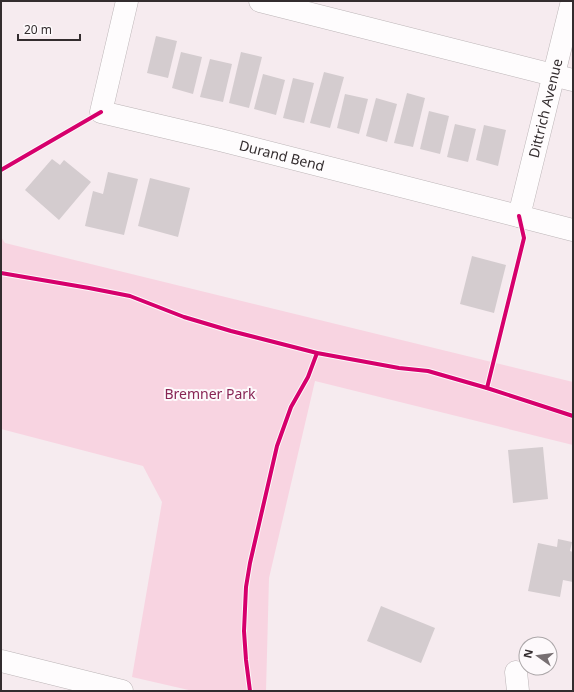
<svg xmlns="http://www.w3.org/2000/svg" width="574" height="692" viewBox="0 0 574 692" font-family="'Noto Sans',sans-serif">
  <rect width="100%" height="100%" fill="#f6ebef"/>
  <!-- green -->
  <path fill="#f8d4e1" d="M 1,237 L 5,243 L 573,382 L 573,445 L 315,381 L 269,578 L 266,691 L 193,691 L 132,677 L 162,502 L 143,466 L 1,429 Z"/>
  <!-- building -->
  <g fill="#d4cccf">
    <path d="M 156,36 L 177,41 L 168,78 L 147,73 Z"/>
    <path d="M 181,52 L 202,57 L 193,94 L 172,88 Z"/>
    <path d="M 241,52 L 262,57 L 249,108 L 229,103 Z"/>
    <path d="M 210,59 L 232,64 L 223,102 L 200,97 Z"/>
    <path d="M 324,72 L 344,77 L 330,128 L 310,123 Z"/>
    <path d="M 263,74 L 285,80 L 276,115 L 254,109 Z"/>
    <path d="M 293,78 L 314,83 L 304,123 L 283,118 Z"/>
    <path d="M 407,93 L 425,98 L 413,147 L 394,143 Z"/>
    <path d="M 345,94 L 368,99 L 359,134 L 337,128 Z"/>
    <path d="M 376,98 L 397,104 L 387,142 L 366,136 Z"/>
    <path d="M 429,111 L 449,116 L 440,154 L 420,149 Z"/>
    <path d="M 455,124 L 476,129 L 468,162 L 447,157 Z"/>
    <path d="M 484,125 L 506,130 L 498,166 L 476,160 Z"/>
    <path d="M 52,159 L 60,165 L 64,160 L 91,182 L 59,220 L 25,190 Z"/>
    <path d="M 108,172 L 138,179 L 124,235 L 85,226 L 93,191 L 103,194 Z"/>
    <path d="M 150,178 L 190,188 L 178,237 L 138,226 Z"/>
    <path d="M 472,256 L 506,265 L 494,313 L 460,304 Z"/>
    <path d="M 543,447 L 548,499 L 513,503 L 508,450 Z"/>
    <path d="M 558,539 L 572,542 L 570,551 L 573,552 L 573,582 L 563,580 L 560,597 L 528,591 L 538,543 L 557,547 Z"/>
    <path d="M 381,606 L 435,628 L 421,663 L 367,641 Z"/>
  </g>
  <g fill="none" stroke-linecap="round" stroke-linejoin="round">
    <!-- minor casing -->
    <g stroke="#bcb5b7" stroke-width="23">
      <g id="minor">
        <path id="s1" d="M 127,1 L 101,112 L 220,140 L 573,230"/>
        <path d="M 260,1 L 573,80"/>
        <path id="s2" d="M 519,216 L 572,1"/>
        <path d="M 1,661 L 122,691"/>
        <path d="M 516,672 L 518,691"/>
      </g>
    </g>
    <!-- minor -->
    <use href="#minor" stroke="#fefcfd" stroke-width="22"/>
    <!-- cycleway casing -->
    <g stroke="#fdf9fb" stroke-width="6">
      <g id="cycleway">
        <path d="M 1,170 L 101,112"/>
        <path d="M 1,273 L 89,288 L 130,296 L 184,317 L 231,331 L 317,353 L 399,368 L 428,371 L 487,388 L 573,416"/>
        <path d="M 487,388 L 524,238 L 519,216"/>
        <path d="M 250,691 L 246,660 L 244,631 L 246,587 L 250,563 L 277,446 L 291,407 L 308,377 L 317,353"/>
      </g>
    </g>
    <!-- cycleway -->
    <use href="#cycleway" stroke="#d6006c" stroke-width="4"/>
  </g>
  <g text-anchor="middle" stroke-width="4" stroke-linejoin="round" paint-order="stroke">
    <!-- street labels -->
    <g font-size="14" fill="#332c2e" stroke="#fdf9fb">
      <text dy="5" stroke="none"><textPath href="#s2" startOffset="111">Dittrich Avenue</textPath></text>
      <text dy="5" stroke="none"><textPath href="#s1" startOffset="300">Durand Bend</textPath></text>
    </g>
    <!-- park labels -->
    <g font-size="14" fill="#882454" stroke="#fdf9fb">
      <text x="210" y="399">Bremner Park</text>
    </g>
  </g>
  <!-- border -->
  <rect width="574" height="692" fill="none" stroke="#332c2e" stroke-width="4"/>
  <!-- north arrow -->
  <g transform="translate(538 656) rotate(284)"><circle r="19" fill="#fdf9fb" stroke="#aca7a9"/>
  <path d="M0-3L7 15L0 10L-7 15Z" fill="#776f72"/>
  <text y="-6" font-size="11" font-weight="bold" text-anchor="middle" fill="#332c2e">N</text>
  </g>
  <!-- scale -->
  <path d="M18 34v6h62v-6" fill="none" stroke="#332c2e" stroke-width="2"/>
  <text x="24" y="34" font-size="12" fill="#332c2e" stroke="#fdf9fb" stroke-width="3" paint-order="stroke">20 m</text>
</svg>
